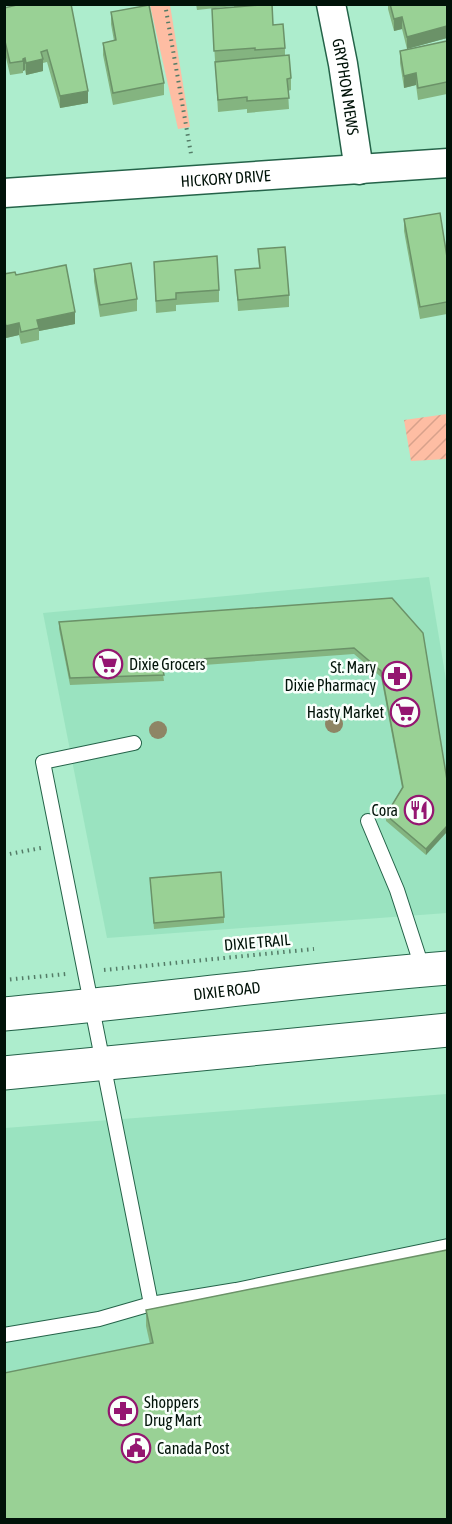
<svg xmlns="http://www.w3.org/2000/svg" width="452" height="1524" viewBox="0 0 452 1524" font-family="'Asap Condensed',sans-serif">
  <defs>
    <pattern id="garden-furrows" width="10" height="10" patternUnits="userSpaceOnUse" patternTransform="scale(1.5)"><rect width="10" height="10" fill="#febda3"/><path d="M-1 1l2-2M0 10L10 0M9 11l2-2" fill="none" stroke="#d8a18b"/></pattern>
  </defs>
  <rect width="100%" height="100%" fill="#adedcd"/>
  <!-- built -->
  <g fill="#9ae3c0">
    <path d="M 429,577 L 447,686 L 447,913 L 107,938 L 43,613 Z"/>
    <path d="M 447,1094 L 447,1519 L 5,1520 L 5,1128 Z"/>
  </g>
  <!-- park -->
  <path fill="#febda3" d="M 150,5 L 170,5 L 190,127 L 178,129 Z"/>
  <!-- garden -->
  <path fill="url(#garden-furrows)" d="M 447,414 L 447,459 L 411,461 L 404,420 Z"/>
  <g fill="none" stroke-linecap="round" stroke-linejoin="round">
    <!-- lane casing -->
    <g stroke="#246349" stroke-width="16">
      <g id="lane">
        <path d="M 134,743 L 43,762 L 151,1304"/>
        <path d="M 368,821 L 397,890 L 423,970"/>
        <path d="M 4,1335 L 99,1319 L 151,1304 L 236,1290 L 448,1246"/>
      </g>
    </g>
    <!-- street casing -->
    <g stroke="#246349" stroke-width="31">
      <g id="street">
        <path id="s1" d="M 331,4 L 343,64 L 359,170"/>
        <path id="s2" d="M 4,193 L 448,163"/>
      </g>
    </g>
    <!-- secondary casing -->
    <g stroke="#246349" stroke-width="35">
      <g id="secondary">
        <path id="s3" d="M 4,1014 C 152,1001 299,980 448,968"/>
        <path d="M 4,1073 L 448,1030"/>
      </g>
    </g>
    <!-- path -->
    <g stroke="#547c67" stroke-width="4" stroke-dasharray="1.5 4.5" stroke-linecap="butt">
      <path d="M 165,4 L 191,154"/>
      <path d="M 4,855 L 41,848"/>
      <path d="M 104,970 L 314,949"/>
      <path d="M 4,980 L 66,974"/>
    </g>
    <!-- lane -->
    <use href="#lane" stroke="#fff" stroke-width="14"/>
    <!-- street -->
    <use href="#street" stroke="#fff" stroke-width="28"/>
    <!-- secondary -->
    <use href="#secondary" stroke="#fff" stroke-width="33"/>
  </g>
  <!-- trees -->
  <g fill="#8e8565">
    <circle cx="334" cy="724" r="9"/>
    <circle cx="158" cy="730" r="9"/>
  </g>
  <!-- wall -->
  <g fill="#84b480">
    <path d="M 21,4 L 88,103 L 60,108 L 47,62 L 43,63 L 43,71 L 26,75 L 25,70 L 23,71 L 23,73 L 10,75 L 4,49 L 4,8 Z"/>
    <path d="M 196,4 L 272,4 L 273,25 L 285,48 L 285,55 L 291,78 L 291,90 L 288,91 L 289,109 L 247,113 L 247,109 L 218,112 L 212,9 L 234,7 L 234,6 L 197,10 Z"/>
    <path d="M 388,4 L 447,4 L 447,38 L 407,49 L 402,29 L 394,31 L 388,9 Z"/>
    <path d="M 111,12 L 164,83 L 164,95 L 113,105 L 103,55 L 103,43 L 114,41 L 111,24 Z"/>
    <path d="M 447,41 L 447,94 L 418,100 L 416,85 L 404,88 L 400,63 L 400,51 Z"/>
    <path d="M 404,219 L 447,257 L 447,314 L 420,319 L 404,231 Z"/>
    <path d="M 258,249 L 289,295 L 289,307 L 238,311 L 235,270 L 259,268 Z"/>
    <path d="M 154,262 L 219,290 L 219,302 L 176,305 L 176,311 L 156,313 Z"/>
    <path d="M 94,269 L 137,299 L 137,311 L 100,317 L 94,281 Z"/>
    <path d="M 4,274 L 16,275 L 75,324 L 39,331 L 39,340 L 21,344 L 19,335 L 6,338 L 4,331 Z"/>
    <path d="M 392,598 L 447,780 L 426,855 L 386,821 L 386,815 L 402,788 L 381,677 L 354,654 L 162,668 L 164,681 L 70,685 L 59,629 L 59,622 Z"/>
    <path d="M 150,878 L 224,917 L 224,923 L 154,929 Z"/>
    <path d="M 447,1250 L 150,1344 L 146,1326 L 146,1310 Z"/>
  </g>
  <!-- shaded-wall -->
  <g fill="#6b9268">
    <path d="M 402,17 L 402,29 L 394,31 L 394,19 Z"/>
    <path d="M 447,26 L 447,38 L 407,49 L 407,37 Z"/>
    <path d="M 25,58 L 25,70 L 23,71 L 23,59 Z"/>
    <path d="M 43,59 L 43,71 L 26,75 L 26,63 Z"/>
    <path d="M 416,73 L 416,85 L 404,88 L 404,76 Z"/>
    <path d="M 88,91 L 88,103 L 60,108 L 60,96 Z"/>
    <path d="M 75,312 L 75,324 L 39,331 L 37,320 Z"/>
    <path d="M 19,323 L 19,335 L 6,338 L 6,326 Z"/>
    <path d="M 447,826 L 447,832 L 426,855 L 426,849 Z"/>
  </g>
  <!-- building -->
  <g fill="#99d195" stroke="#6b9268" stroke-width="1.5">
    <path d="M 21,4 L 71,4 L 88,91 L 60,96 L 47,50 L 41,52 L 43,59 L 26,63 L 25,58 L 23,59 L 23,61 L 10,63 L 4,37 L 4,8 Z"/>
    <path d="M 272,4 L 273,25 L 283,24 L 285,48 L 255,50 L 255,48 L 214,51 L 212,9 Z"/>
    <path d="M 390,4 L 447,4 L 447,26 L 407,37 L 402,17 L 394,19 Z"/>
    <path d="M 149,5 L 164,83 L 113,93 L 103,43 L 116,40 L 111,12 Z"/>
    <path d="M 447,41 L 447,82 L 418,88 L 416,73 L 404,76 L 400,51 Z"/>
    <path d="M 289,55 L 291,78 L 287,79 L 289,98 L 247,101 L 247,97 L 218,100 L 215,62 Z"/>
    <path d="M 440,213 L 447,257 L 447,302 L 420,307 L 404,219 Z"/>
    <path d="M 285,247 L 289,295 L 238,300 L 235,270 L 260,268 L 258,249 Z"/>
    <path d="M 217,256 L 219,290 L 176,293 L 176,299 L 156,301 L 154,262 Z"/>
    <path d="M 131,263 L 137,299 L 100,305 L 94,269 Z"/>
    <path d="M 66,265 L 75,312 L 37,320 L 39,328 L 21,332 L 19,323 L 6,326 L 4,319 L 4,274 L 15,272 L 16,275 Z"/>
    <path d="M 392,598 L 423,633 L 447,780 L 447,826 L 426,849 L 386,815 L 403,787 L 381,671 L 354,648 L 161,662 L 164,675 L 70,678 L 59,622 Z"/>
    <path d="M 221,872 L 224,917 L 154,923 L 150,878 Z"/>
    <path d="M 447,1250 L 447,1520 L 4,1520 L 4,1373 L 153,1343 L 146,1310 Z"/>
  </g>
  <!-- icons -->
  <defs>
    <g id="supermarket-ring" transform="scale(1.5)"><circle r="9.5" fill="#f9fffb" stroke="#941670" stroke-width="1.5"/><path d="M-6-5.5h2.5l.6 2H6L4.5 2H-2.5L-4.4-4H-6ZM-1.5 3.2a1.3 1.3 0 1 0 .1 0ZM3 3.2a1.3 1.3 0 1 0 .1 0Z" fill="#941670"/></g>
    <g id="pharmacy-ring" transform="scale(1.5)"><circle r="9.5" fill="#f9fffb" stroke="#941670" stroke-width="1.5"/><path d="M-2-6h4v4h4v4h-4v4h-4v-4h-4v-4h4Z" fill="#941670"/></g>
    <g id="restaurant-ring" transform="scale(1.5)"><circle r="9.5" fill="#f9fffb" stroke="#941670" stroke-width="1.5"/><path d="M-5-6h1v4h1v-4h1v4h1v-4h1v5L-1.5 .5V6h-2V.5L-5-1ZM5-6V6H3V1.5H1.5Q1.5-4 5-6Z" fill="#941670"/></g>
    <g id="civic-ring" transform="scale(1.5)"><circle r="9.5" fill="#f9fffb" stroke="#941670" stroke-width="1.5"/><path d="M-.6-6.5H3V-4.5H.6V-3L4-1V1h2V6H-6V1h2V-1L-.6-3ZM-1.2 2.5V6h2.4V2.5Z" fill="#941670"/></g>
  </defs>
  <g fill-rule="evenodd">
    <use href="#supermarket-ring" x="108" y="664"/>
    <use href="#pharmacy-ring" x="397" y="676"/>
    <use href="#supermarket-ring" x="405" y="712"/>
    <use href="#restaurant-ring" x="419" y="810"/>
    <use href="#pharmacy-ring" x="123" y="1411"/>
    <use href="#civic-ring" x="136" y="1448"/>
  </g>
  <g text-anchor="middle" stroke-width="5" stroke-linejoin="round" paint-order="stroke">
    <!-- street labels -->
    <g font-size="16" fill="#001208" stroke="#f9fffb">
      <text dy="6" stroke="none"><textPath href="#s1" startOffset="84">GRYPHON MEWS</textPath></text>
      <text dy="6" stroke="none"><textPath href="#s2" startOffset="222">HICKORY DRIVE</textPath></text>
      <text transform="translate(257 942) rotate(-5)" y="6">DIXIE TRAIL</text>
      <text dy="6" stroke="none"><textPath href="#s3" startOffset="224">DIXIE ROAD</textPath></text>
    </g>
    <!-- poi labels -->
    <g font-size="16" fill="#001208" stroke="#f9fffb" text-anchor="start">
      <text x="129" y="670">Dixie Grocers</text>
      <text x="376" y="673" text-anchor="end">St. Mary<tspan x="376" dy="18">Dixie Pharmacy</tspan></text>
      <text x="384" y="718" text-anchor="end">Hasty Market</text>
      <text x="398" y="816" text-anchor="end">Cora</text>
      <text x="144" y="1408">Shoppers<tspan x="144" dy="18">Drug Mart</tspan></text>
      <text x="157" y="1454">Canada Post</text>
    </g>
  </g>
  <!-- border -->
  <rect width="452" height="1524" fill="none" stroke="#001208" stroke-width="12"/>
</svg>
